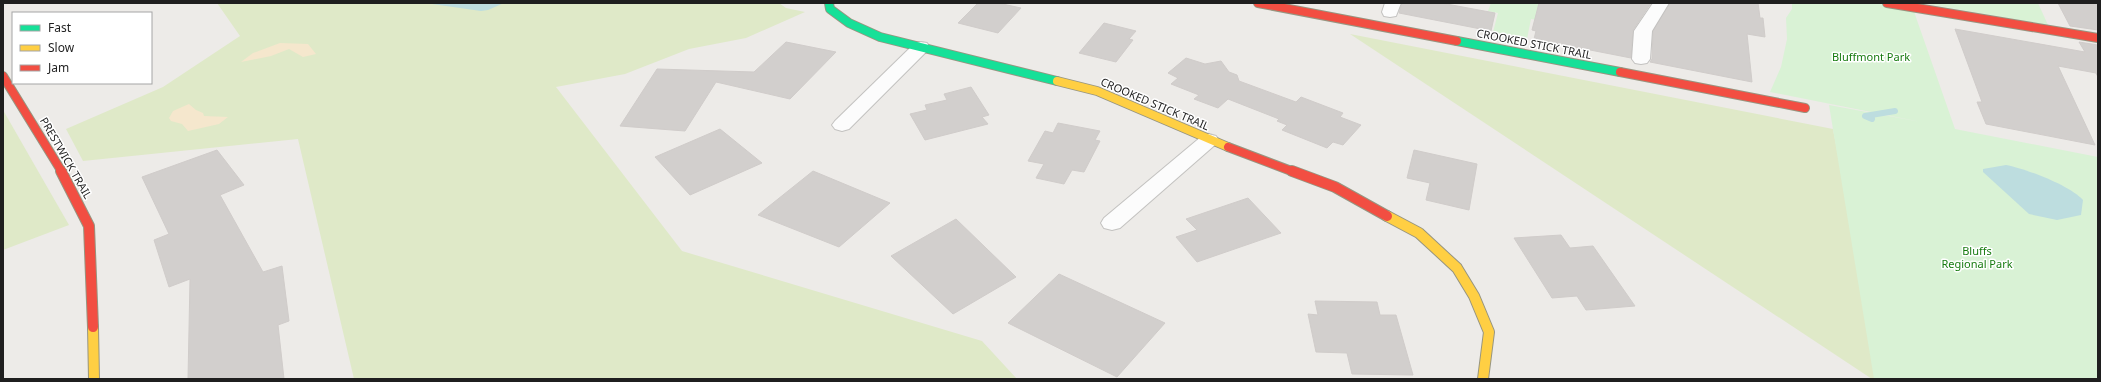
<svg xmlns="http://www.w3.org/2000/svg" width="2101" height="382" viewBox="0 0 2101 382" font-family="'Noto Sans',sans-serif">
  <rect width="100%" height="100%" fill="#edebe8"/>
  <!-- grass -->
  <g fill="#dfe9c8">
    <path d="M 217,3 L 779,3 L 786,8 L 805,12 L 746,38 L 689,49 L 625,74 L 556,87 L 682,251 L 982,341 L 1017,379 L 354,379 L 298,139 L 83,161 L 66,129 L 163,87 L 240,36 Z"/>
    <path d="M 1350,34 L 1833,129 L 1881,379 L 1872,379 Z"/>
    <path d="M 3,110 L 69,225 L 3,250 Z"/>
  </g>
  <!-- sand -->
  <g fill="#f5e7cd">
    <path d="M 280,43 L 308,44 L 316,54 L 303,57 L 289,49 L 271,56 L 241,62 L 253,53 Z"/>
    <path d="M 189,104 L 196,110 L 203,113 L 204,116 L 228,117 L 219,124 L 188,131 L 182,124 L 171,121 L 169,118 L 173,111 Z"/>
  </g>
  <!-- park -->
  <g fill="#d9f2d5">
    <path d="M 1491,3 L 1542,3 L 1538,20 L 1531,19 L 1527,39 L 1493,32 L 1498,13 L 1488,11 Z"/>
    <path d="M 1792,3 L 1911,3 L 1955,129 L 2098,157 L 2098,379 L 1874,379 L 1829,105 L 1921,122 L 1770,92 L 1781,67 L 1787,39 L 1786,18 L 1792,9 Z"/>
    <path d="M 1922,3 L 2038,3 L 2048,25 Z"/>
  </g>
  <!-- water -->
  <g fill="#bddddf">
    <path d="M 425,3 L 504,3 L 488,10 L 481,11 Z"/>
    <path d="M 2006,165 C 2026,169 2069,185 2083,200 L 2081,215 L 2057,220 L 2029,214 L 1983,172 L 1983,169 Z"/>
  </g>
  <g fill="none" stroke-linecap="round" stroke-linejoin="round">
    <!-- stream -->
    <path stroke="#bddddf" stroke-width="6" d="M 1872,119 L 1865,116 L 1895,111"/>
  </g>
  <!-- building -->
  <g fill="#d2cfcd" stroke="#d0ccca">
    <path d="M 978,3 L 998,3 L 1021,8 L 998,33 L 958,23 Z"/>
    <path d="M 1402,3 L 1441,3 L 1495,13 L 1491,31 L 1399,13 Z"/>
    <path d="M 1539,3 L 1651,3 L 1633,30 L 1631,58 L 1534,39 L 1536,31 L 1532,30 Z"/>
    <path d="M 1670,3 L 1758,3 L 1760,18 L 1763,18 L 1765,37 L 1747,34 L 1752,82 L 1650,62 L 1652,59 L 1653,31 Z"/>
    <path d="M 2058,3 L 2098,3 L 2098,30 L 2070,26 Z"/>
    <path d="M 1104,23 L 1136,31 L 1129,39 L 1133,40 L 1116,62 L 1079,53 Z"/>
    <path d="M 1955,29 L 2085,52 L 2079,42 L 2098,45 L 2098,77 L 2096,73 L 2058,66 L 2095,145 L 1986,124 L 1977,102 L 1982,102 Z"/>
    <path d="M 786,42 L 836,52 L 790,99 L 716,82 L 685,131 L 620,126 L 657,69 L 754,72 Z"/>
    <path d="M 1186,58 L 1205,64 L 1221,61 L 1229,72 L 1237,75 L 1239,81 L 1296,102 L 1301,97 L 1343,113 L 1340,117 L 1361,125 L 1343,145 L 1333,142 L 1327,148 L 1282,130 L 1287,125 L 1277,121 L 1279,119 L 1228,99 L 1218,108 L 1194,99 L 1199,95 L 1171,84 L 1178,78 L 1168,73 Z"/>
    <path d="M 971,87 L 989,115 L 982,117 L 988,124 L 925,140 L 910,114 L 927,110 L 925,105 L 947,100 L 944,94 Z"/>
    <path d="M 1058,123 L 1100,131 L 1095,140 L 1100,141 L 1084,172 L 1072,170 L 1064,184 L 1036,178 L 1044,164 L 1028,161 L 1045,131 L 1053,133 Z"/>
    <path d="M 720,129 L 762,163 L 690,195 L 655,157 Z"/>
    <path d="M 217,150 L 244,185 L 220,195 L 263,272 L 282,266 L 289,321 L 278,325 L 284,379 L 188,379 L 190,279 L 169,287 L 154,240 L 169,234 L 142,177 Z"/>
    <path d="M 1414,150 L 1477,164 L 1469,210 L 1426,200 L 1430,183 L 1407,178 Z"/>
    <path d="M 813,171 L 890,203 L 839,247 L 758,215 Z"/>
    <path d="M 1248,198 L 1281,233 L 1197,262 L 1176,237 L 1197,230 L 1186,219 Z"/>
    <path d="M 956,219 L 1016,277 L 953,314 L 891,256 Z"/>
    <path d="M 1561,235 L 1570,248 L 1593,246 L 1635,306 L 1586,310 L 1577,296 L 1552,298 L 1514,238 Z"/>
    <path d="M 1059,274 L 1165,323 L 1117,377 L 1008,323 Z"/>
    <path d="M 1315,301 L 1377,302 L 1380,315 L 1396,315 L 1413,375 L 1352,374 L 1347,353 L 1316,352 L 1308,314 L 1318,315 Z"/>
  </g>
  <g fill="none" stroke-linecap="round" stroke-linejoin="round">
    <!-- street casing -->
    <g stroke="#c3c2c0" stroke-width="2">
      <g id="street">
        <path d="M 1385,3 L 1401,3 L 1396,16 L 1390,17 L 1384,16 L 1382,12 Z"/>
        <path d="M 1653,3 L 1669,3 L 1652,31 L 1650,59 L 1647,63 L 1641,64 L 1635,63 L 1632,59 L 1634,31 Z"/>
        <path d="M 921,42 L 927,43 L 930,47 L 927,51 L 849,129 L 842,131 L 835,129 L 832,125 L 835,121 L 915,43 Z"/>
        <path d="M 1209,134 L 1216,136 L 1219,140 L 1216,144 L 1120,228 L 1112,230 L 1104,228 L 1101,223 L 1104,218 L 1202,136 Z"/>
      </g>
    </g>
    <!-- fast casing -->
    <g stroke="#979580" stroke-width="10">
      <g id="fast">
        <path d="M 829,3 L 830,9 L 849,23 L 880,37 L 1057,81"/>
        <path d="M 1457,41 L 1620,72"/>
      </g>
    </g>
    <!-- slow-far1 casing -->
    <g stroke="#979580" stroke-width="10">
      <path id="slow-far1" d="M 1057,81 L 1097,91 L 1228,147"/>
    </g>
    <!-- slow casing -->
    <g stroke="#979580" stroke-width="12">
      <g id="slow">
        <path d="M 1387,216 L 1419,233 L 1457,268 L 1474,296 L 1489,332 L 1483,379"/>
        <path d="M 93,327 L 94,379"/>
      </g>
    </g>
    <!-- jam-far1 casing -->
    <g stroke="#979580" stroke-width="10">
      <g id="jam-far1">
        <path d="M 1258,3 L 1457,41"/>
        <path d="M 1887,3 L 2098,38"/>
        <path d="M 1620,72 L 1805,108"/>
        <path d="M 3,76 L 62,172"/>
        <path d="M 1228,147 L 1294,172"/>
      </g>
    </g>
    <!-- jam casing -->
    <g stroke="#979580" stroke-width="12">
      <g id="jam">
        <path d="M 61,171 L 89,226 L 93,327"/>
        <path d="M 1292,171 L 1335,187 L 1387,216"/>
      </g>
    </g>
    <!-- street -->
    <use href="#street" fill="#fcfcfc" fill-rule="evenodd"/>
    <!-- fast -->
    <use href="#fast" stroke="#16e098" stroke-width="8"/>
    <!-- slow-far1 -->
    <use href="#slow-far1" stroke="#ffcf43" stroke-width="8"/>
    <!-- slow -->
    <use href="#slow" stroke="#ffcf43" stroke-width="10"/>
    <!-- jam-far1 -->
    <use href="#jam-far1" stroke="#f24e42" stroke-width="8"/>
    <!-- jam -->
    <use href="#jam" stroke="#f24e42" stroke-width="10"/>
  </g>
  <g text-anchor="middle" stroke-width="3" stroke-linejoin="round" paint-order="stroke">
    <!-- street labels -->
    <g font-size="11" fill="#1f1f1f" stroke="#fff">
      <text transform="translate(1534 44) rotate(11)" y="4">CROOKED STICK TRAIL</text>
      <text transform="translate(1155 104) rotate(23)" y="4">CROOKED STICK TRAIL</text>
      <text transform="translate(66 158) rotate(60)" y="4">PRESTWICK TRAIL</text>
    </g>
    <!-- park labels -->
    <g font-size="11" fill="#177b10" stroke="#fff">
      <text x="1871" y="61">Bluffmont Park</text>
      <text x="1977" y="255">Bluffs<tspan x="1977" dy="13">Regional Park</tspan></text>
    </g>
  </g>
  <!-- border -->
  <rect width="2101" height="382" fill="none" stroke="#1f1f1f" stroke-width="8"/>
  <!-- legend -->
  <rect x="12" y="12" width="140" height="72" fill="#ffffff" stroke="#a5a5a5"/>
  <rect x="20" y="25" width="20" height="6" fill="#16e098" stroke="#a5a5a5"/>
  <text x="48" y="32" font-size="12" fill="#1f1f1f">Fast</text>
  <rect x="20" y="45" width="20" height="6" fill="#ffcf43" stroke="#a5a5a5"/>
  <text x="48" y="52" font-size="12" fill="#1f1f1f">Slow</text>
  <rect x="20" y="65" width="20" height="6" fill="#f24e42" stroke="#a5a5a5"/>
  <text x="48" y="72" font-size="12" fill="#1f1f1f">Jam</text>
</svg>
